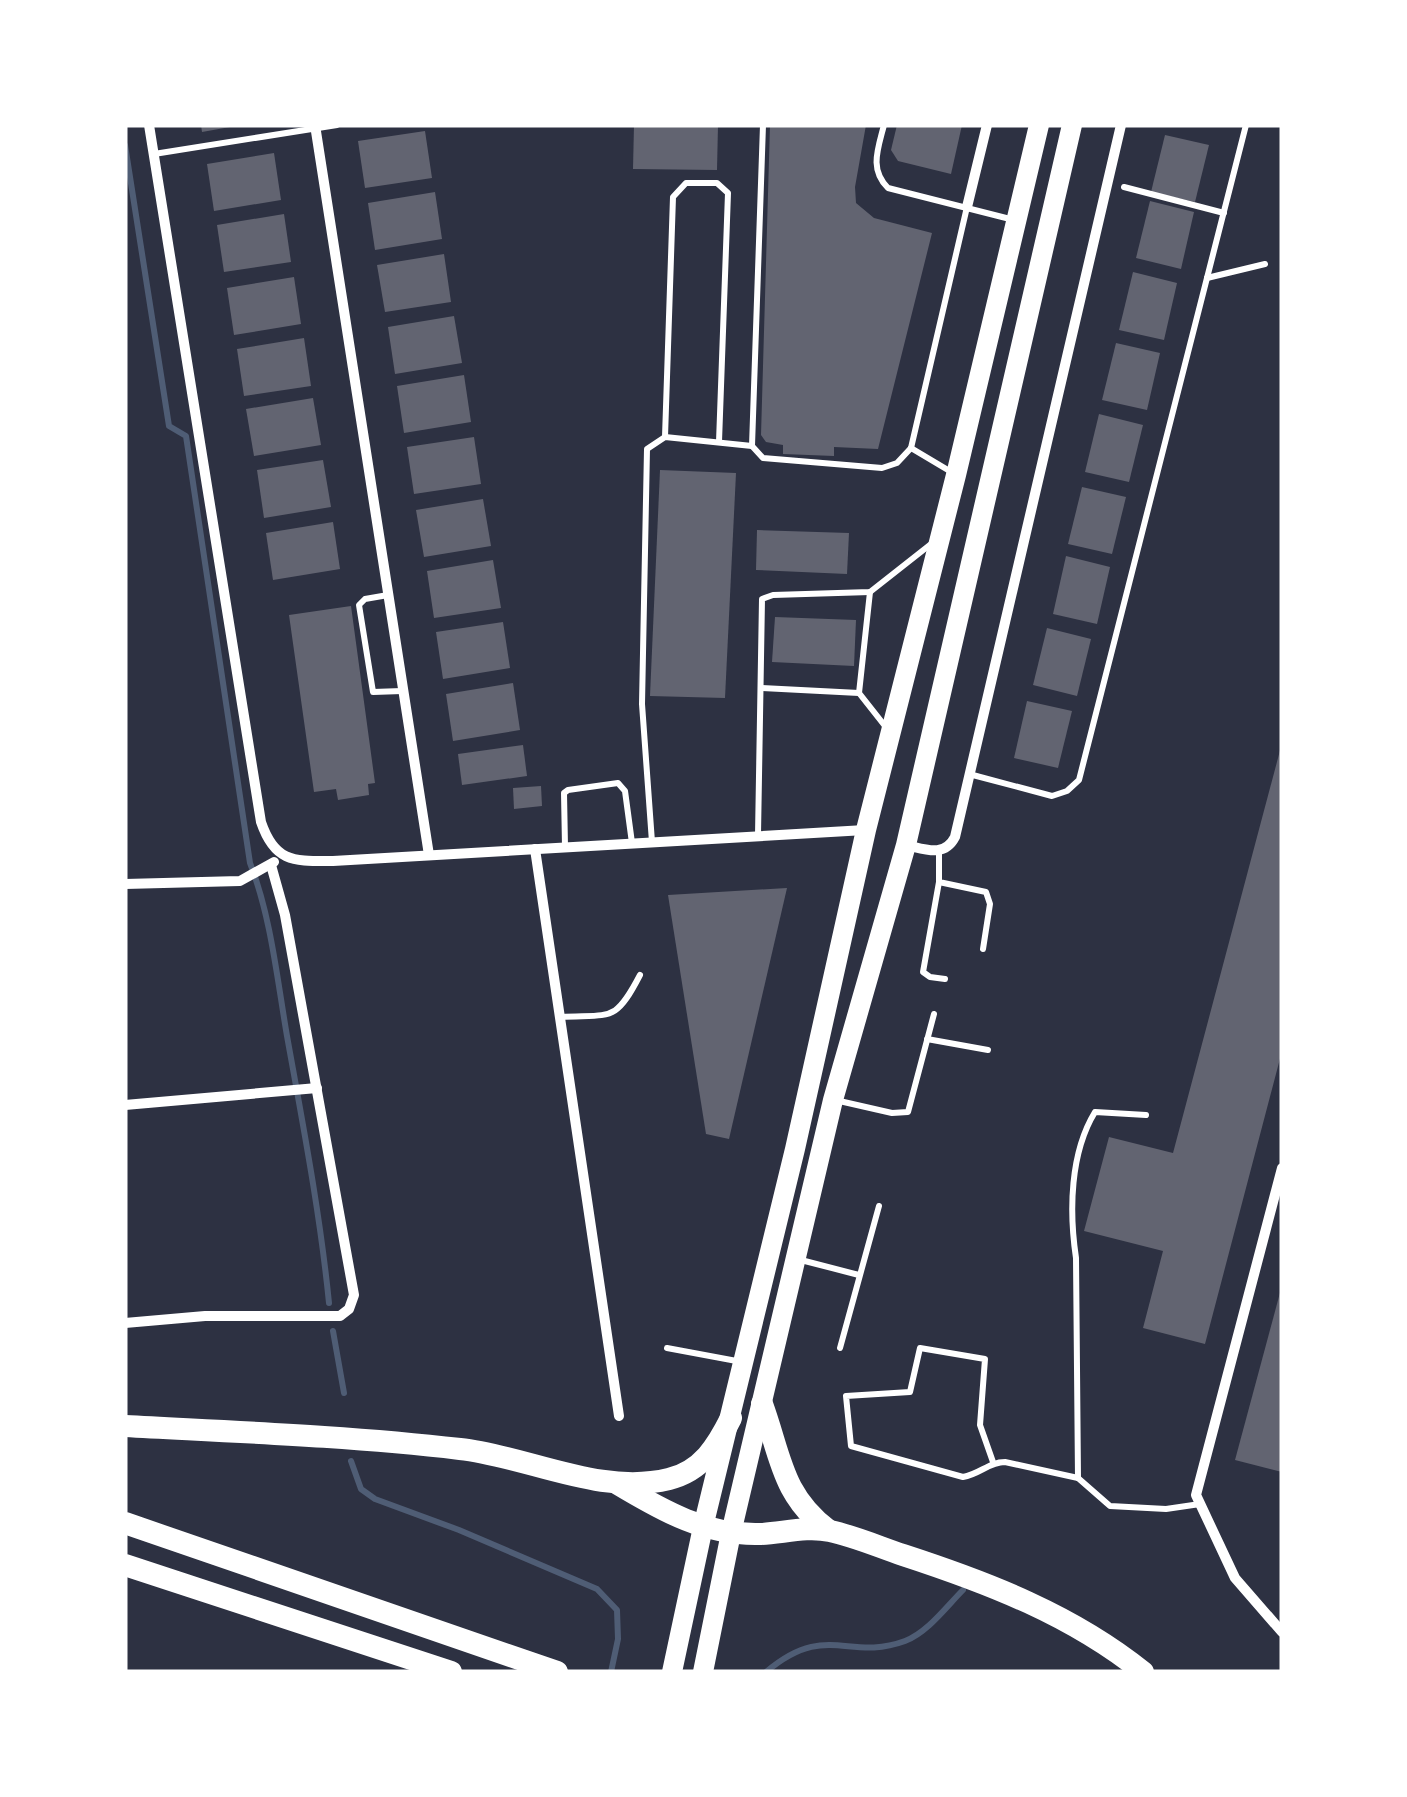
<svg xmlns="http://www.w3.org/2000/svg" width="1407" height="1797" viewBox="0 0 1407 1797" font-family="'Alegreya Sans',sans-serif">
  <rect width="100%" height="100%" fill="#2d3142"/>
  <g fill="none" stroke-linecap="round" stroke-linejoin="round">
    <!-- stream -->
    <g stroke="#4f5d75" stroke-width="6">
      <path d="M 125,145 L 169,426 L 186,436 L 250,863 C 271,917 277,978 287,1036 C 303,1125 320,1213 329,1303"/>
      <path d="M 333,1331 L 344,1393"/>
      <path d="M 351,1461 L 361,1489 L 375,1499 L 459,1530 L 597,1589 L 617,1610 L 618,1639 L 611,1672"/>
      <path d="M 766,1672 C 826,1621 848,1662 905,1641 C 928,1632 946,1607 963,1590"/>
    </g>
  </g>
  <!-- building -->
  <g fill="#626471">
    <path d="M 201,125 L 230,125 L 230,127 L 202,132 Z"/>
    <path d="M 634,125 L 718,125 L 717,170 L 633,169 Z"/>
    <path d="M 770,125 L 866,125 L 855,187 L 856,203 L 874,218 L 932,233 L 878,449 L 834,447 L 834,456 L 783,454 L 783,445 L 766,442 L 761,435 Z"/>
    <path d="M 897,125 L 962,125 L 951,174 L 898,161 L 891,150 Z"/>
    <path d="M 425,131 L 432,178 L 365,188 L 358,141 Z"/>
    <path d="M 1165,135 L 1209,145 L 1195,202 L 1151,192 Z"/>
    <path d="M 274,153 L 281,200 L 214,211 L 207,164 Z"/>
    <path d="M 435,192 L 442,239 L 375,250 L 368,203 Z"/>
    <path d="M 1150,201 L 1194,212 L 1181,269 L 1136,258 Z"/>
    <path d="M 284,214 L 291,262 L 224,272 L 217,225 Z"/>
    <path d="M 444,254 L 451,302 L 385,312 L 377,265 Z"/>
    <path d="M 1133,272 L 1177,283 L 1164,340 L 1119,330 Z"/>
    <path d="M 294,277 L 301,324 L 234,335 L 227,288 Z"/>
    <path d="M 454,316 L 462,363 L 395,374 L 388,327 Z"/>
    <path d="M 304,338 L 311,386 L 244,396 L 237,349 Z"/>
    <path d="M 1116,343 L 1160,353 L 1147,410 L 1102,400 Z"/>
    <path d="M 464,375 L 471,422 L 404,433 L 397,386 Z"/>
    <path d="M 313,398 L 321,445 L 254,456 L 246,409 Z"/>
    <path d="M 1099,414 L 1143,425 L 1129,482 L 1085,472 Z"/>
    <path d="M 474,437 L 481,484 L 414,494 L 407,447 Z"/>
    <path d="M 323,460 L 331,507 L 264,518 L 257,470 Z"/>
    <path d="M 660,470 L 736,473 L 725,698 L 650,696 Z"/>
    <path d="M 1082,487 L 1126,497 L 1112,554 L 1068,544 Z"/>
    <path d="M 483,499 L 491,546 L 424,557 L 416,510 Z"/>
    <path d="M 333,522 L 340,569 L 273,580 L 266,533 Z"/>
    <path d="M 757,530 L 849,533 L 847,574 L 756,570 Z"/>
    <path d="M 1066,556 L 1110,567 L 1097,624 L 1053,614 Z"/>
    <path d="M 493,560 L 501,608 L 434,618 L 427,571 Z"/>
    <path d="M 351,606 L 375,783 L 368,784 L 369,795 L 338,800 L 336,789 L 314,792 L 289,615 Z"/>
    <path d="M 775,617 L 856,620 L 854,666 L 772,662 Z"/>
    <path d="M 503,622 L 510,668 L 443,679 L 436,632 Z"/>
    <path d="M 1047,628 L 1091,639 L 1077,696 L 1033,685 Z"/>
    <path d="M 513,683 L 520,730 L 453,741 L 446,694 Z"/>
    <path d="M 1027,701 L 1072,711 L 1058,768 L 1014,758 Z"/>
    <path d="M 1282,743 L 1282,1051 L 1205,1344 L 1143,1328 L 1163,1251 L 1084,1231 L 1109,1137 L 1173,1153 Z"/>
    <path d="M 523,745 L 527,776 L 462,785 L 458,754 Z"/>
    <path d="M 541,786 L 542,806 L 514,809 L 513,788 Z"/>
    <path d="M 787,888 L 729,1139 L 706,1134 L 668,895 Z"/>
    <path d="M 1281,1289 L 1282,1289 L 1282,1472 L 1235,1460 Z"/>
  </g>
  <g fill="none" stroke-linecap="round" stroke-linejoin="round">
    <!-- service -->
    <g stroke="#fff" stroke-width="6">
      <path d="M 763,125 L 752,446 L 763,458 L 882,468 L 897,463 L 911,448"/>
      <path d="M 884,125 C 878,149 869,169 888,188 L 1014,220"/>
      <path d="M 154,154 L 337,125"/>
      <path d="M 1124,187 L 1224,213"/>
      <path d="M 1207,278 L 1265,264"/>
      <path d="M 665,437 L 673,197 L 686,183 L 717,183 L 728,193 L 719,442"/>
      <path d="M 911,448 L 967,207"/>
      <path d="M 911,448 L 953,473"/>
      <path d="M 870,592 L 859,693 L 885,726"/>
      <path d="M 388,595 L 365,599 L 359,605 L 373,692 L 402,691"/>
      <path d="M 761,688 L 859,693"/>
      <path d="M 969,774 L 1052,796 L 1067,791 L 1079,780 L 1246,125"/>
      <path d="M 758,835 L 762,599 L 773,595 L 870,592 L 931,544"/>
      <path d="M 652,842 L 642,704 L 647,449 L 665,437 L 752,446"/>
      <path d="M 565,847 L 564,793 L 568,790 L 618,783 L 625,791 L 632,843"/>
      <path d="M 939,851 L 939,882 L 986,892 L 990,904 L 983,949"/>
      <path d="M 939,882 L 923,972 L 930,977 L 945,979"/>
      <path d="M 561,1017 C 612,1014 615,1023 640,975"/>
      <path d="M 927,1039 L 988,1050"/>
      <path d="M 835,1100 L 892,1113 L 908,1112 L 934,1014"/>
      <path d="M 1146,1115 L 1095,1112 C 1070,1153 1069,1211 1076,1258 L 1078,1478 L 1110,1506 L 1166,1509 L 1200,1504"/>
      <path d="M 797,1259 L 859,1275"/>
      <path d="M 667,1348 L 742,1362"/>
      <path d="M 840,1348 L 879,1206"/>
      <path d="M 993,1462 L 980,1425 L 985,1359 L 920,1348 L 910,1392 L 846,1396 L 851,1446 L 963,1477 C 980,1474 989,1462 1005,1462 L 1078,1478"/>
    </g>
    <!-- minor -->
    <g stroke="#fff" stroke-width="10">
      <path d="M 149,125 L 261,822 C 275,863 294,861 333,861 L 865,830"/>
      <path d="M 315,125 L 429,855"/>
      <path d="M 967,207 L 987,125"/>
      <path d="M 906,845 C 925,849 944,858 955,837 L 1121,125"/>
      <path d="M 535,849 L 619,1416"/>
      <path d="M 125,884 L 240,881 L 274,862"/>
      <path d="M 125,1105 L 317,1088"/>
      <path d="M 1282,1168 L 1196,1495 L 1235,1578 L 1282,1632"/>
      <path d="M 125,1323 L 205,1316 L 340,1316 L 349,1309 L 354,1295 L 285,915 L 271,865"/>
    </g>
    <!-- primary -->
    <g stroke="#fff" stroke-width="20">
      <path d="M 672,1672 L 703,1527 L 795,1149 L 866,830 L 956,475 L 1039,125"/>
      <path d="M 703,1672 L 731,1533 L 833,1100 L 906,845 L 1072,125"/>
    </g>
    <!-- motorway -->
    <g stroke="#fff" stroke-width="22">
      <path d="M 762,1404 C 781,1456 781,1494 828,1530"/>
      <path d="M 125,1426 C 236,1432 349,1436 460,1449 C 527,1456 600,1496 669,1479 C 702,1471 717,1446 731,1418"/>
      <path d="M 618,1484 C 663,1511 707,1536 761,1534 C 783,1533 807,1526 830,1531 C 854,1536 879,1547 903,1555 C 989,1583 1072,1615 1143,1672"/>
      <path d="M 125,1523 L 557,1672"/>
      <path d="M 125,1565 L 451,1672"/>
    </g>
  </g>
  <!-- border -->
  <rect width="1407" height="1797" fill="none" stroke="#ffffff" stroke-width="255"/>
</svg>
